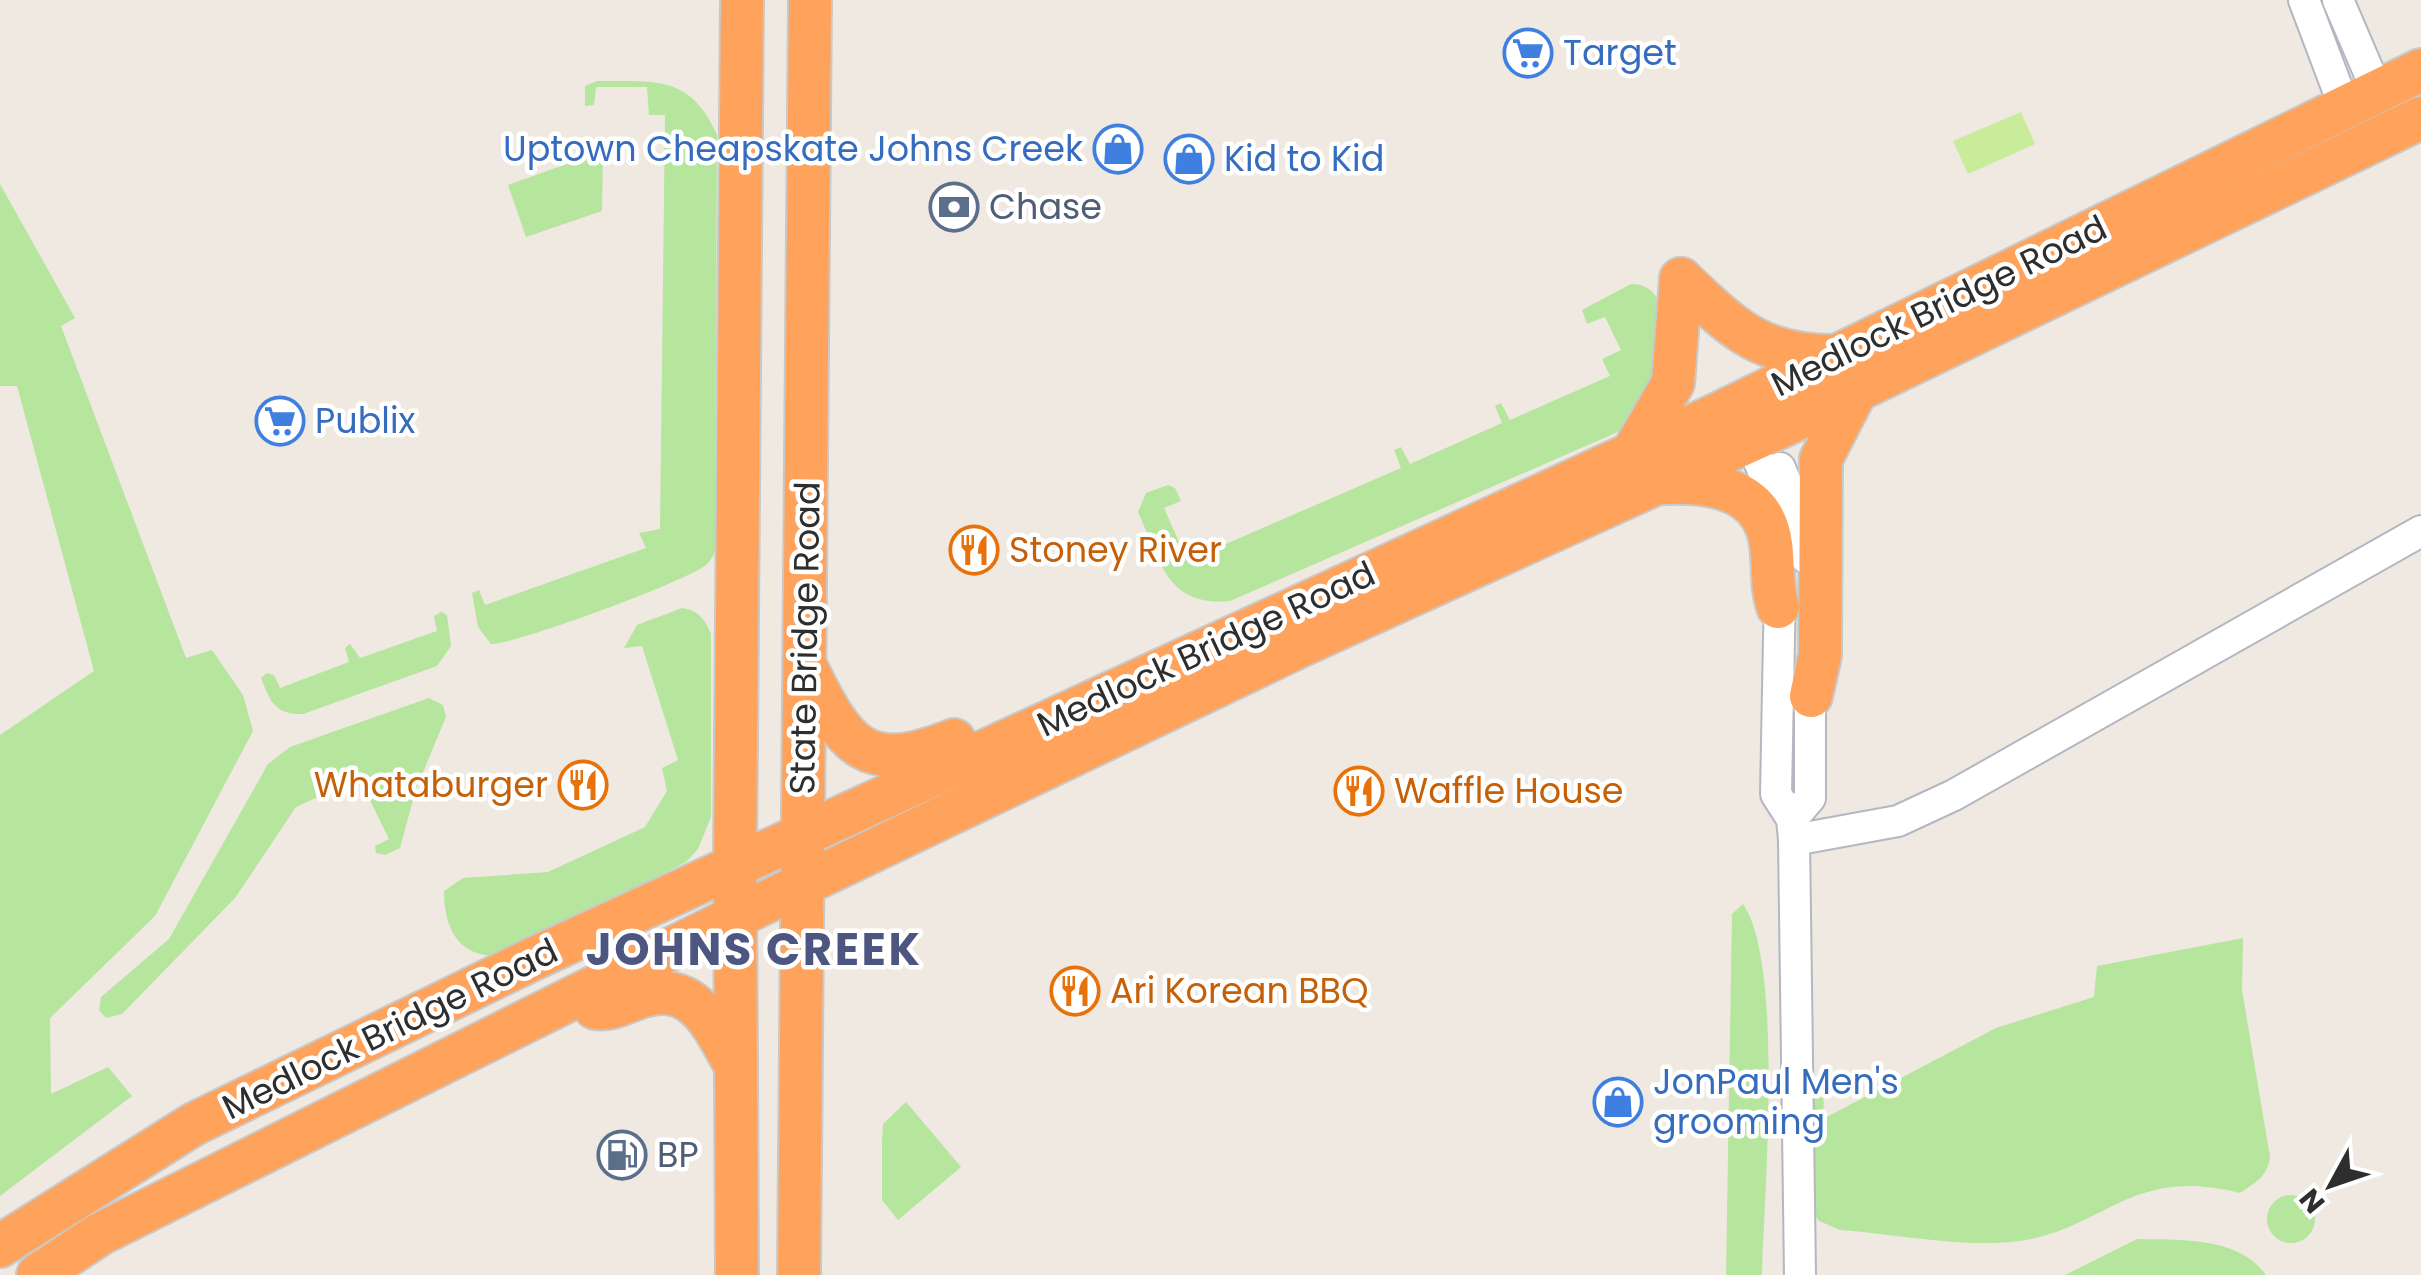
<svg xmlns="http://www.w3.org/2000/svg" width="2421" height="1275" viewBox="0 0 2421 1275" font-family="Poppins,sans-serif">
  <rect width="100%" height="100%" fill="#efe9e1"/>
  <!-- green -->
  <g fill="#b6e59e">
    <path d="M 597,81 C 655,82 690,74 717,135 L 715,552 C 712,557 710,562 706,565 C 687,581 514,645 491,644 L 478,627 L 472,593 L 479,590 L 485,605 L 646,548 L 639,533 L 660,529 L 665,115 L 649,115 L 647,87 L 596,87 L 594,105 L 585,106 L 585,86 Z"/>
    <path d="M 603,151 L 602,211 L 526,237 L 508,185 Z"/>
    <path d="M 0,184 L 75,318 L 61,326 L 186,658 L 212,650 L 243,695 L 253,731 L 155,916 L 50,1018 L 51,1094 L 108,1067 L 132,1096 L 0,1196 L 0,735 L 94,671 L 17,386 L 0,386 Z"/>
    <path d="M 1631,284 C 1677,284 1664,355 1665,387 L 1627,428 L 1230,601 C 1166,607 1160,560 1138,512 L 1146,493 L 1168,485 L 1175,488 L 1181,501 L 1164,508 L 1180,544 L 1197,537 L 1205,553 L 1401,468 L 1394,450 L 1401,447 L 1410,464 L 1502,423 L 1495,406 L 1501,403 L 1510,420 L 1610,376 L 1602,359 L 1621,350 L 1605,317 L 1587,324 L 1582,310 Z"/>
    <path d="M 682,608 C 698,610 705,619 711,634 L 711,817 L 698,849 L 686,862 L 503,955 C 460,960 444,930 444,891 L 463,878 L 548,872 L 645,827 L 667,791 L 662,768 L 678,760 L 642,646 L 624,648 L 637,625 Z"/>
    <path d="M 441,612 L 447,615 L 451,646 L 437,666 L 303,714 C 275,715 270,701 261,678 L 267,673 L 274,675 L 280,688 L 349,662 L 345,648 L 350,644 L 360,658 L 437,631 L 434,616 Z"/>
    <path d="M 429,698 L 443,705 L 446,717 L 416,789 L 400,848 L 385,855 L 376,853 L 375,846 L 389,839 L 363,786 L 349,783 L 296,807 L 235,898 L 122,1014 L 106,1018 L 99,1010 L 101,997 L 169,939 L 268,764 L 290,747 Z"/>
    <path d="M 1743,904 C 1784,963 1764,1195 1762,1275 L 1726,1275 L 1732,914 Z"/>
    <path d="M 2243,938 L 2242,990 L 2270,1157 C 2268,1176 2255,1183 2240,1193 C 2127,1164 2104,1233 2011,1242 C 1955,1247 1896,1234 1840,1230 L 1819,1221 L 1813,1212 L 1810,1100 L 1824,1089 L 1823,1119 L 1996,1028 L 2094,997 L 2097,966 Z"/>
    <path d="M 906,1102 L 961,1167 L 898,1220 L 882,1200 L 882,1140 L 883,1124 Z"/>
    <circle cx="2291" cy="1219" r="24"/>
    <path d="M 2137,1239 C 2178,1240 2239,1236 2266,1275 L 2065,1275 Z"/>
  </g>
  <!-- pitch -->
  <path fill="#c9ec9a" d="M 2021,112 L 2035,144 L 1968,174 L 1953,141 Z"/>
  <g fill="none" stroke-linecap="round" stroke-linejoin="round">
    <!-- minor casing -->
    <g stroke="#b4b7c1" stroke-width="34">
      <g id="minor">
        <path d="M 2304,0 L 2344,106"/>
        <path d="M 2338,0 L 2377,91"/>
        <path d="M 1743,425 L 1764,473 L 1779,532"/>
        <path d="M 1780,468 L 1796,506 L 1806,558"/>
        <path d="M 1780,588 L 1776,794 L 1792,819 L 1794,840 L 1800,1275"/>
        <path d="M 1792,819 L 1810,798 L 1810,679"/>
        <path d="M 1794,840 L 1898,821 L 1954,795 L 2421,531"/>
      </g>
    </g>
    <!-- highway casing -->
    <g stroke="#c9c9c9" stroke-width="46">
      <g id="highway">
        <path d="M 1681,279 C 1733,328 1759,356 1834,356"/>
        <path d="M 1632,454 L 1673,383 L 1681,279"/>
        <path d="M 1667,483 C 1713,481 1764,490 1771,544 C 1774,566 1771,586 1778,607"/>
        <path d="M 807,669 C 845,747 866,776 954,740"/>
        <path d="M 1811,696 L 1820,655 L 1821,459 L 1856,391"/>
        <path d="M 595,1008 C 609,1011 626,1002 640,997 C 694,979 713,1026 733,1061"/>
        <path d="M 0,1246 L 194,1124 L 537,957 L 1716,415 L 2421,70"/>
        <path d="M 38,1275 L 100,1234 L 735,917 L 1302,645 L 1789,423 L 2421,118"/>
        <path d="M 737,1275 L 735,863 L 742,0"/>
        <path d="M 799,1275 L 810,0"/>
      </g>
    </g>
    <!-- minor -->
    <use href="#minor" stroke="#fff" stroke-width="30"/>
    <!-- highway -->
    <use href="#highway" stroke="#ffa35c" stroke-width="42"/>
  </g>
  <!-- icons -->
  <defs>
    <g id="supermarket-ring" transform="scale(2.5)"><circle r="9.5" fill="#fff" stroke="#3f7fe0" stroke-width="1.5"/><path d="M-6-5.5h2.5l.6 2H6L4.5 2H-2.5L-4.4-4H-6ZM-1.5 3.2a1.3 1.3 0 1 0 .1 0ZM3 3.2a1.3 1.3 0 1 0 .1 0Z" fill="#3f7fe0"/></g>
    <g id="shop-ring" transform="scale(2.5)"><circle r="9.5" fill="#fff" stroke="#3f7fe0" stroke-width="1.5"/><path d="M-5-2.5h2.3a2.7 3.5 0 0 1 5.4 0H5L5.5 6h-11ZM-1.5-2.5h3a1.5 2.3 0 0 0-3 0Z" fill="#3f7fe0"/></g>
    <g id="bank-ring" transform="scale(2.5)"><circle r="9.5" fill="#fff" stroke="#5c6f8a" stroke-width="1.5"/><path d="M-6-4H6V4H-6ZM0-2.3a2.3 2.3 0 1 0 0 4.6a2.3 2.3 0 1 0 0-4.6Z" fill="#5c6f8a"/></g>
    <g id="restaurant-ring" transform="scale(2.5)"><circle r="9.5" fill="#fff" stroke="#e8710a" stroke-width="1.5"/><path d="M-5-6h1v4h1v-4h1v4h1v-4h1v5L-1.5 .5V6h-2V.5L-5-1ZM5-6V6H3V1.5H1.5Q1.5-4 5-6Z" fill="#e8710a"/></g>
    <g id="fuel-ring" transform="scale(2.5)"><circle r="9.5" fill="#fff" stroke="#5c6f8a" stroke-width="1.5"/><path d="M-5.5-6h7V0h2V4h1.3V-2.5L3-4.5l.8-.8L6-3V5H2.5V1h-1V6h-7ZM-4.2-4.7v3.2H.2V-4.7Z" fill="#5c6f8a"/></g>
  </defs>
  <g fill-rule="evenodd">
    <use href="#supermarket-ring" x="1528" y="53"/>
    <use href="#shop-ring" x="1118" y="149"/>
    <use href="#shop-ring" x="1189" y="159"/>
    <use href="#bank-ring" x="954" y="207"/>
    <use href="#supermarket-ring" x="280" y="421"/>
    <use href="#restaurant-ring" x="974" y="550"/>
    <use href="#restaurant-ring" x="583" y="785"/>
    <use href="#restaurant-ring" x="1359" y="791"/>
    <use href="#restaurant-ring" x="1075" y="991"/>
    <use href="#shop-ring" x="1618" y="1102"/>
    <use href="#fuel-ring" x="622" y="1155"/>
  </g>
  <g text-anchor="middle" stroke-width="9" stroke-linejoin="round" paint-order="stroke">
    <!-- shop labels -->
    <g font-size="35" fill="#366cbe" stroke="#fff" text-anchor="start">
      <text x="1563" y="65">Target</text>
      <text x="1083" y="161" text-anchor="end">Uptown Cheapskate Johns Creek</text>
      <text x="1224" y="171">Kid to Kid</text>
      <text x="315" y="433">Publix</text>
      <text x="1653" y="1094">JonPaul Men's<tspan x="1653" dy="40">grooming</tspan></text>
    </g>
    <!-- service labels -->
    <g font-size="35" fill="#4e5e75" stroke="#fff" text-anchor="start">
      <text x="989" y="219">Chase</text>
      <text x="657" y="1167">BP</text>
    </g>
    <!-- street labels -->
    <g font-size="35" fill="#2e2e2e" stroke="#fff">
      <text transform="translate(1939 306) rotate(-26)" y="12">Medlock Bridge Road</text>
      <text transform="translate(805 638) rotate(-89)" y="12">State Bridge Road</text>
      <text transform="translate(1206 649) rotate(-25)" y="12">Medlock Bridge Road</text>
      <text transform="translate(390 1029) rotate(-26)" y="12">Medlock Bridge Road</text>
    </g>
    <!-- food labels -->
    <g font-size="35" fill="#c56008" stroke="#fff" text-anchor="start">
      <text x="1009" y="562">Stoney River</text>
      <text x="548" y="797" text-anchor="end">Whataburger</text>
      <text x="1394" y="803">Waffle House</text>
      <text x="1110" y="1003">Ari Korean BBQ</text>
    </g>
    <!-- district labels -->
    <g font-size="45" font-weight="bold" letter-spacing="2.5" fill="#4d5680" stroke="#fff">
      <text x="754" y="965">JOHNS CREEK</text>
    </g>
  </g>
  <!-- north arrow -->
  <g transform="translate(2331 1185) rotate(230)" stroke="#ffffff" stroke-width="8" paint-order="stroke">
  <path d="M0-8L18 38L0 25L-18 38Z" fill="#2e2e2e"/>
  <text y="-15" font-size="28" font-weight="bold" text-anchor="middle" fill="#2e2e2e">N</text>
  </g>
</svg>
